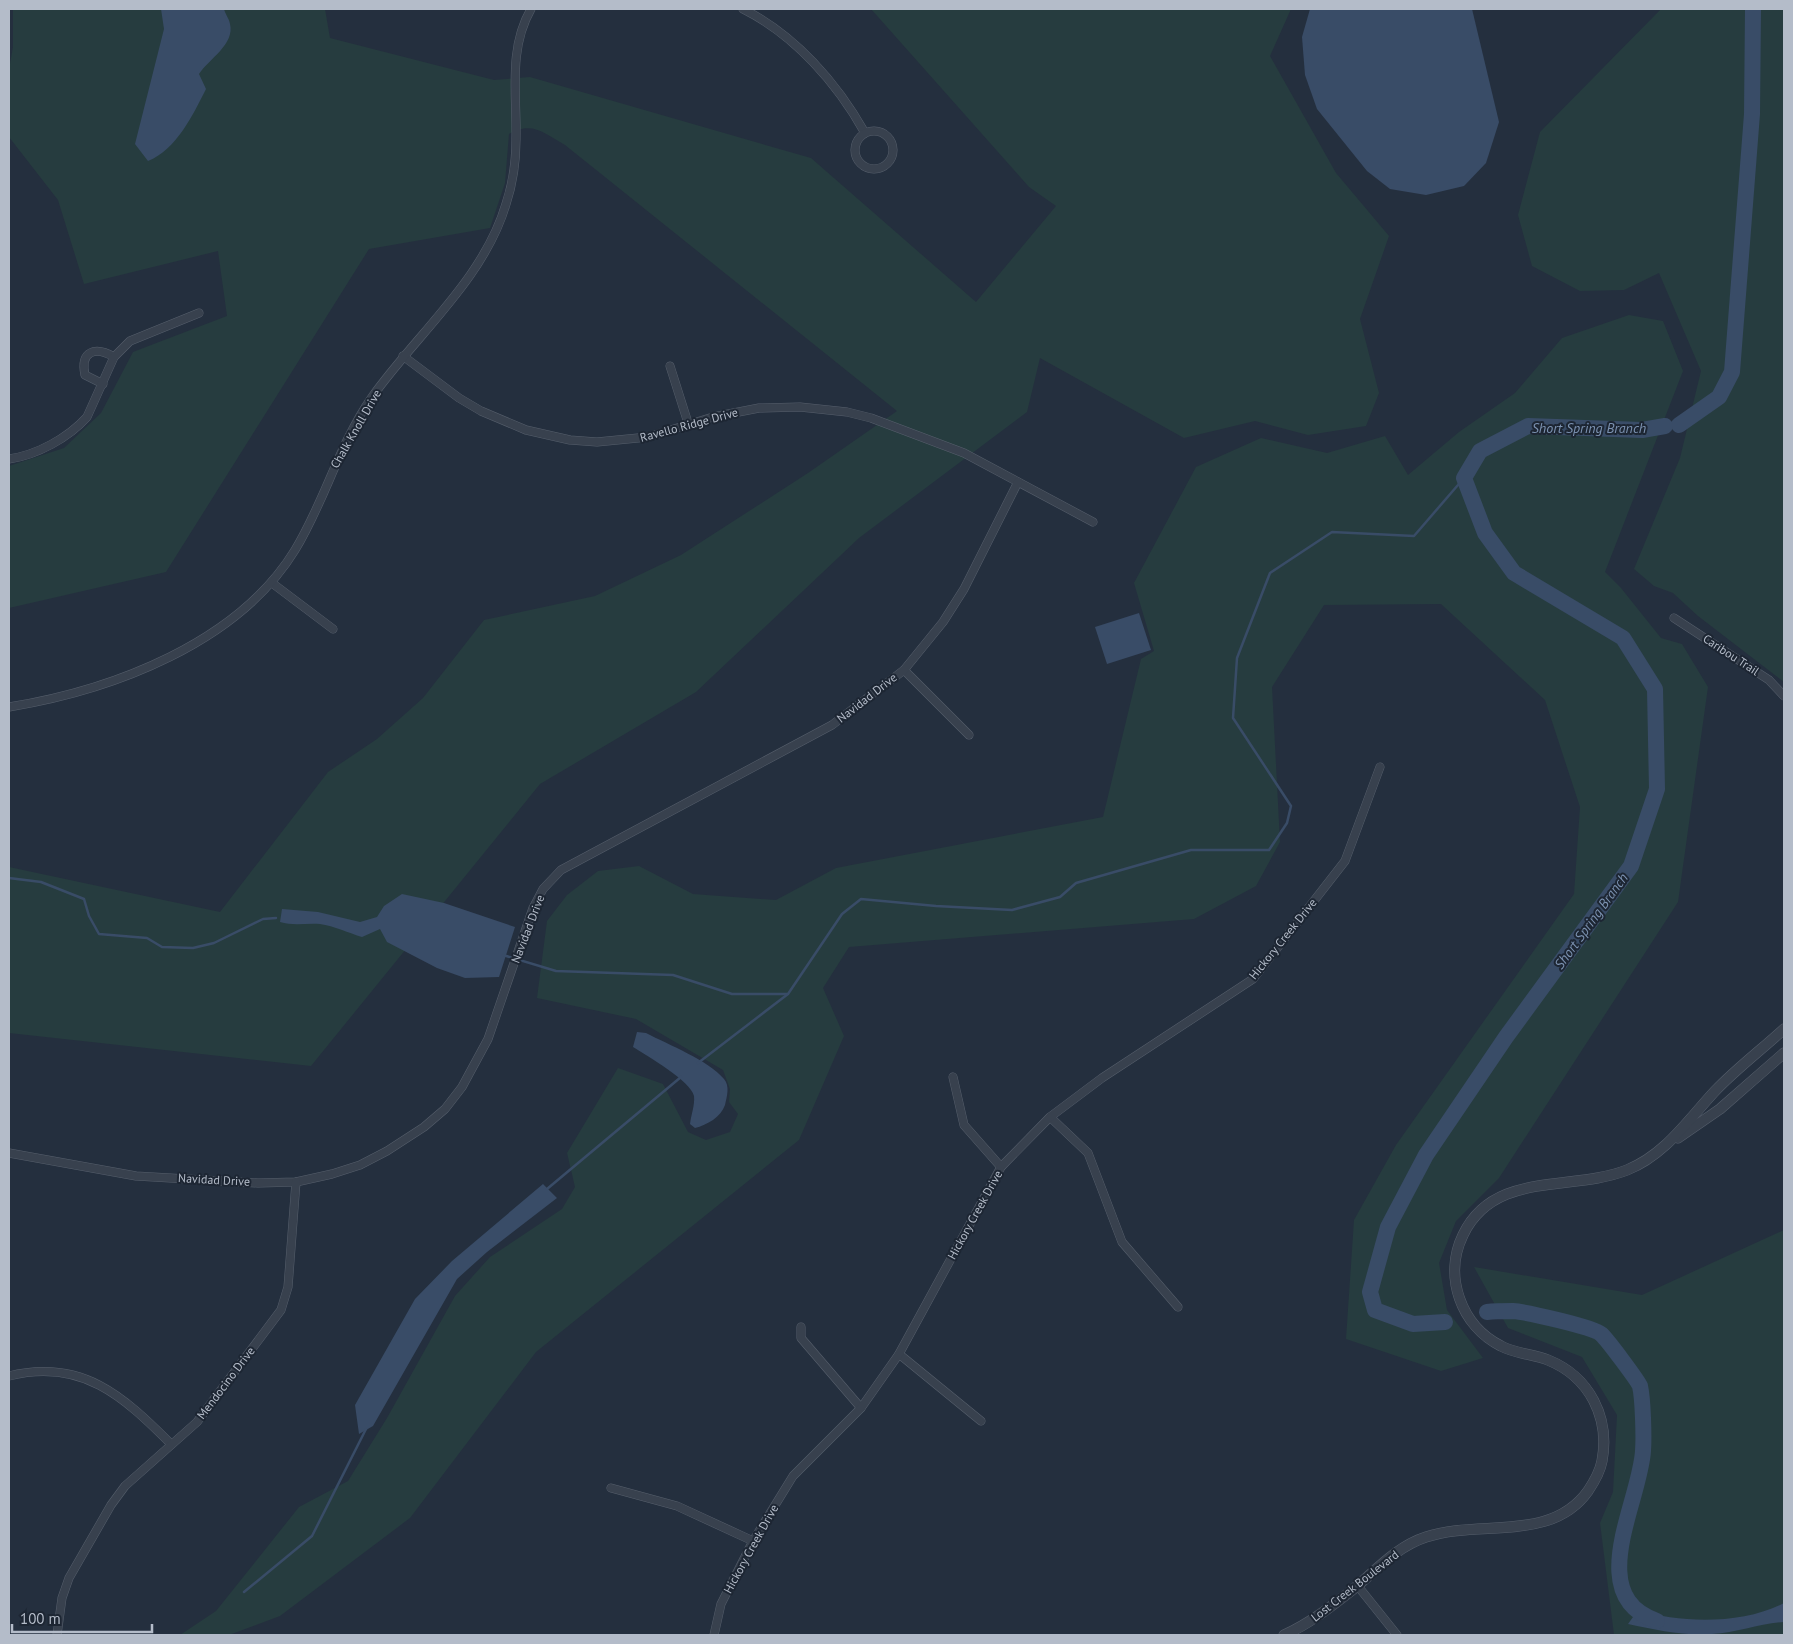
<svg xmlns="http://www.w3.org/2000/svg" width="1793" height="1644" viewBox="0 0 1793 1644" font-family="'PT Sans',sans-serif">
  <rect width="100%" height="100%" fill="#242f3e"/>
  <!-- green -->
  <g fill="#263c3f">
    <path d="M 13,9 L 325,9 L 330,38 L 494,80 L 530,77 L 811,158 L 976,302 L 1056,206 L 1029,187 L 871,9 L 1291,9 L 1270,56 L 1336,173 L 1389,236 L 1360,319 L 1379,393 L 1366,426 L 1308,435 L 1255,421 L 1184,438 L 1040,358 L 1027,412 L 859,538 L 696,692 L 540,784 L 311,1066 L 9,1033 L 9,867 L 220,912 L 328,772 L 377,739 L 423,698 L 484,620 L 595,596 L 681,555 L 808,473 L 897,411 L 565,145 C 543,133 533,121 509,134 L 505,183 L 490,228 L 369,249 L 166,572 L 9,608 L 9,466 L 64,448 L 101,413 L 133,352 L 227,316 L 218,251 L 84,284 L 58,200 L 9,137 L 9,69 L 13,47 Z"/>
    <path d="M 1661,9 L 1784,9 L 1784,682 L 1698,616 L 1673,593 L 1654,586 L 1634,569 L 1680,458 L 1701,371 L 1659,273 L 1624,290 L 1580,291 L 1532,266 L 1518,215 L 1540,132 Z"/>
    <path d="M 1629,315 L 1663,321 L 1683,371 L 1605,572 L 1621,588 L 1661,638 L 1682,644 L 1708,687 L 1678,902 L 1499,1178 L 1456,1221 L 1439,1263 L 1447,1310 L 1483,1358 L 1441,1371 L 1346,1339 L 1354,1220 L 1396,1145 L 1574,894 L 1580,807 L 1545,700 L 1441,604 L 1324,605 L 1272,687 L 1280,842 L 1256,886 L 1194,919 L 849,947 L 823,988 L 844,1036 L 799,1140 L 536,1352 L 410,1518 L 280,1616 L 229,1635 L 180,1635 L 216,1611 L 299,1507 L 348,1481 L 387,1418 L 455,1296 L 490,1257 L 562,1209 L 575,1187 L 567,1153 L 618,1068 L 663,1084 L 688,1132 L 706,1140 L 730,1132 L 738,1114 L 729,1102 L 730,1089 L 723,1070 L 636,1019 L 537,998 L 547,921 L 567,895 L 598,871 L 639,866 L 693,894 L 776,900 L 836,868 L 1103,817 L 1141,659 L 1154,651 L 1134,583 L 1196,467 L 1261,438 L 1327,453 L 1385,436 L 1408,475 L 1459,432 L 1515,393 L 1562,338 Z"/>
    <path d="M 1784,1230 L 1784,1635 L 1614,1635 L 1600,1523 L 1613,1492 L 1617,1415 L 1582,1357 L 1508,1328 L 1474,1267 L 1642,1295 Z"/>
  </g>
  <!-- water -->
  <g fill="#394c67">
    <path d="M 161,9 L 224,9 C 225,14 229,18 230,24 C 235,44 209,59 199,74 L 206,89 C 193,115 176,150 148,161 L 135,144 L 164,29 Z"/>
    <path d="M 1310,9 L 1472,9 L 1499,122 L 1486,163 L 1464,186 L 1426,195 L 1390,189 L 1367,171 L 1317,109 L 1305,75 L 1302,37 Z"/>
    <path d="M 1139,613 L 1151,650 L 1107,664 L 1095,627 Z"/>
    <path d="M 402,894 L 444,903 L 515,927 L 499,977 L 465,978 L 437,968 L 387,942 L 380,929 L 362,937 C 349,933 334,926 320,924 C 306,923 293,926 280,922 L 282,909 L 318,912 L 360,922 L 377,917 L 384,906 Z"/>
    <path d="M 637,1032 L 646,1033 C 669,1045 708,1060 724,1079 C 730,1086 727,1096 725,1105 C 721,1117 707,1125 695,1128 L 690,1124 C 691,1115 695,1105 694,1096 C 691,1081 647,1056 633,1047 Z"/>
    <path d="M 543,1184 L 557,1198 L 487,1252 L 457,1279 L 373,1426 L 359,1434 L 355,1405 L 415,1299 L 452,1261 Z"/>
    <path d="M 1784,1603 L 1784,1622 C 1760,1623 1737,1633 1712,1634 C 1684,1636 1656,1630 1628,1624 L 1638,1610 C 1682,1624 1744,1624 1784,1603 Z"/>
  </g>
  <g fill="none" stroke-linecap="round" stroke-linejoin="round">
    <!-- stream -->
    <g stroke="#394c67" stroke-width="2.5">
      <path d="M 9,878 L 41,882 L 84,899 L 89,916 L 99,934 L 147,938 L 162,947 L 193,948 L 214,943 L 263,919 L 276,918"/>
      <path d="M 503,955 L 556,971 L 673,975 L 732,994 L 787,994"/>
      <path d="M 698,1063 L 788,994 L 842,914 L 861,899 L 936,906 L 1012,910 L 1060,897 L 1076,883 L 1191,850 L 1269,850 L 1287,823 L 1291,806 L 1233,718 L 1237,658 L 1270,573 L 1332,532 L 1414,536 L 1464,478"/>
      <path d="M 547,1189 L 681,1077"/>
      <path d="M 244,1592 L 312,1536 L 366,1429"/>
    </g>
    <!-- river -->
    <g stroke="#394c67" stroke-width="16">
      <path d="M 1679,425 L 1719,397 L 1732,372 L 1752,114 L 1753,9"/>
      <path d="M 1487,1312 C 1495,1311 1504,1311 1513,1311 C 1526,1312 1593,1327 1601,1334 C 1607,1339 1638,1381 1640,1386 C 1643,1399 1644,1437 1643,1451 C 1640,1502 1583,1596 1657,1621"/>
      <path d="M 1445,1322 L 1413,1324 L 1375,1310 L 1370,1292 L 1388,1227 L 1426,1155 L 1506,1037 L 1631,866 L 1657,789 L 1655,689 L 1623,638 L 1514,573 L 1485,533 L 1464,478 L 1480,451 L 1528,426 L 1642,430 L 1665,426"/>
    </g>
    <!-- minor casing -->
    <g stroke="#565f6c" stroke-width="9">
      <g id="minor">
        <path d="M 743,9 C 795,35 837,83 865,133"/>
        <circle cx="874" cy="150" r="19"/>
        <path d="M 403,356 L 459,398 L 481,411 L 526,430 L 570,440 L 597,442 L 648,437 L 713,417 L 759,408 L 800,407 L 847,412 L 871,418 L 964,453 L 1093,522"/>
        <path d="M 670,366 L 689,426"/>
        <path d="M 103,384 L 85,375 C 80,351 95,346 114,357"/>
        <path d="M 9,459 C 37,455 68,438 87,417 L 114,357 L 130,341 L 199,313"/>
        <path d="M 272,583 L 333,629"/>
        <path d="M 1674,618 L 1769,680 L 1784,696"/>
        <path d="M 904,670 L 969,735"/>
        <path d="M 9,707 C 113,690 238,643 295,550 C 325,501 339,444 372,397 C 416,335 484,279 506,204 C 513,183 516,161 516,139 C 517,95 508,49 531,9"/>
        <path d="M 953,1077 L 964,1125 L 1001,1167"/>
        <path d="M 1050,1117 L 1088,1153 L 1122,1242 L 1178,1307"/>
        <path d="M 9,1153 L 136,1176 L 258,1183 L 296,1182 L 332,1174 L 360,1165 L 387,1151 L 424,1127 L 445,1109 L 462,1087 L 488,1039 L 533,908 L 543,889 L 561,870 L 832,725 L 904,670 L 943,622 L 964,589 L 1018,482"/>
        <path d="M 801,1327 L 801,1338 L 861,1408"/>
        <path d="M 899,1354 L 981,1421"/>
        <path d="M 9,1376 C 82,1358 123,1396 171,1444"/>
        <path d="M 611,1488 L 677,1506 L 753,1541"/>
        <path d="M 1357,1585 L 1397,1635"/>
        <path d="M 57,1635 L 62,1598 L 69,1578 L 111,1505 L 125,1486 L 197,1422 L 281,1310 L 288,1287 L 296,1182"/>
        <path d="M 714,1635 L 721,1604 L 753,1541 L 793,1476 L 861,1408 L 899,1354 L 1001,1167 L 1050,1117 L 1102,1078 L 1253,979 L 1345,861 L 1380,767"/>
      </g>
    </g>
    <!-- tertiary casing -->
    <g stroke="#565f6c" stroke-width="11">
      <g id="tertiary">
        <path d="M 1678,1138 L 1720,1109 L 1784,1053"/>
        <path d="M 1284,1635 C 1311,1623 1333,1605 1356,1587 C 1378,1568 1398,1546 1426,1537 C 1480,1519 1551,1543 1588,1491 C 1594,1482 1600,1472 1602,1461 C 1610,1418 1590,1377 1548,1360 C 1533,1354 1516,1354 1501,1346 C 1461,1326 1443,1276 1463,1235 C 1494,1170 1571,1192 1627,1170 C 1665,1155 1688,1120 1715,1091 C 1736,1069 1761,1050 1784,1029"/>
      </g>
    </g>
    <!-- minor -->
    <use href="#minor" stroke="#38414e" stroke-width="8"/>
    <!-- tertiary -->
    <use href="#tertiary" stroke="#38414e" stroke-width="10"/>
  </g>
  <g text-anchor="middle" stroke-width="4" stroke-linejoin="round" paint-order="stroke">
    <!-- street labels -->
    <g font-size="12" fill="#b4bcc9" stroke="#1d2633">
      <text transform="translate(689 425) rotate(-15)" y="4">Ravello Ridge Drive</text>
      <text transform="translate(356 429) rotate(-60)" y="4">Chalk Knoll Drive</text>
      <text transform="translate(1731 655) rotate(33)" y="4">Caribou Trail</text>
      <text transform="translate(867 698) rotate(-38)" y="4">Navidad Drive</text>
      <text transform="translate(528 929) rotate(-69)" y="4">Navidad Drive</text>
      <text transform="translate(1283 939) rotate(-51)" y="4">Hickory Creek Drive</text>
      <text transform="translate(214 1180) rotate(3)" y="4">Navidad Drive</text>
      <text transform="translate(975 1215) rotate(-61)" y="4">Hickory Creek Drive</text>
      <text transform="translate(226 1383) rotate(-53)" y="4">Mendocino Drive</text>
      <text transform="translate(751 1549) rotate(-61)" y="4">Hickory Creek Drive</text>
      <text transform="translate(1355 1586) rotate(-38)" y="4">Lost Creek Boulevard</text>
    </g>
    <!-- water labels -->
    <g font-size="14" font-style="italic" fill="#7c92b1" stroke="#1d2633">
      <text x="1589" y="433">Short Spring Branch</text>
      <text transform="translate(1591 921) rotate(-54)" y="5">Short Spring Branch</text>
    </g>
  </g>
  <!-- border -->
  <rect width="1793" height="1644" fill="none" stroke="#b4bcc9" stroke-width="20"/>
  <!-- scale -->
  <path d="M12 1624v8h140v-8" fill="none" stroke="#b4bcc9" stroke-width="2.5"/>
  <text x="20" y="1624" font-size="15" fill="#b4bcc9" stroke="#1d2633" stroke-width="4" paint-order="stroke">100 m</text>
</svg>
